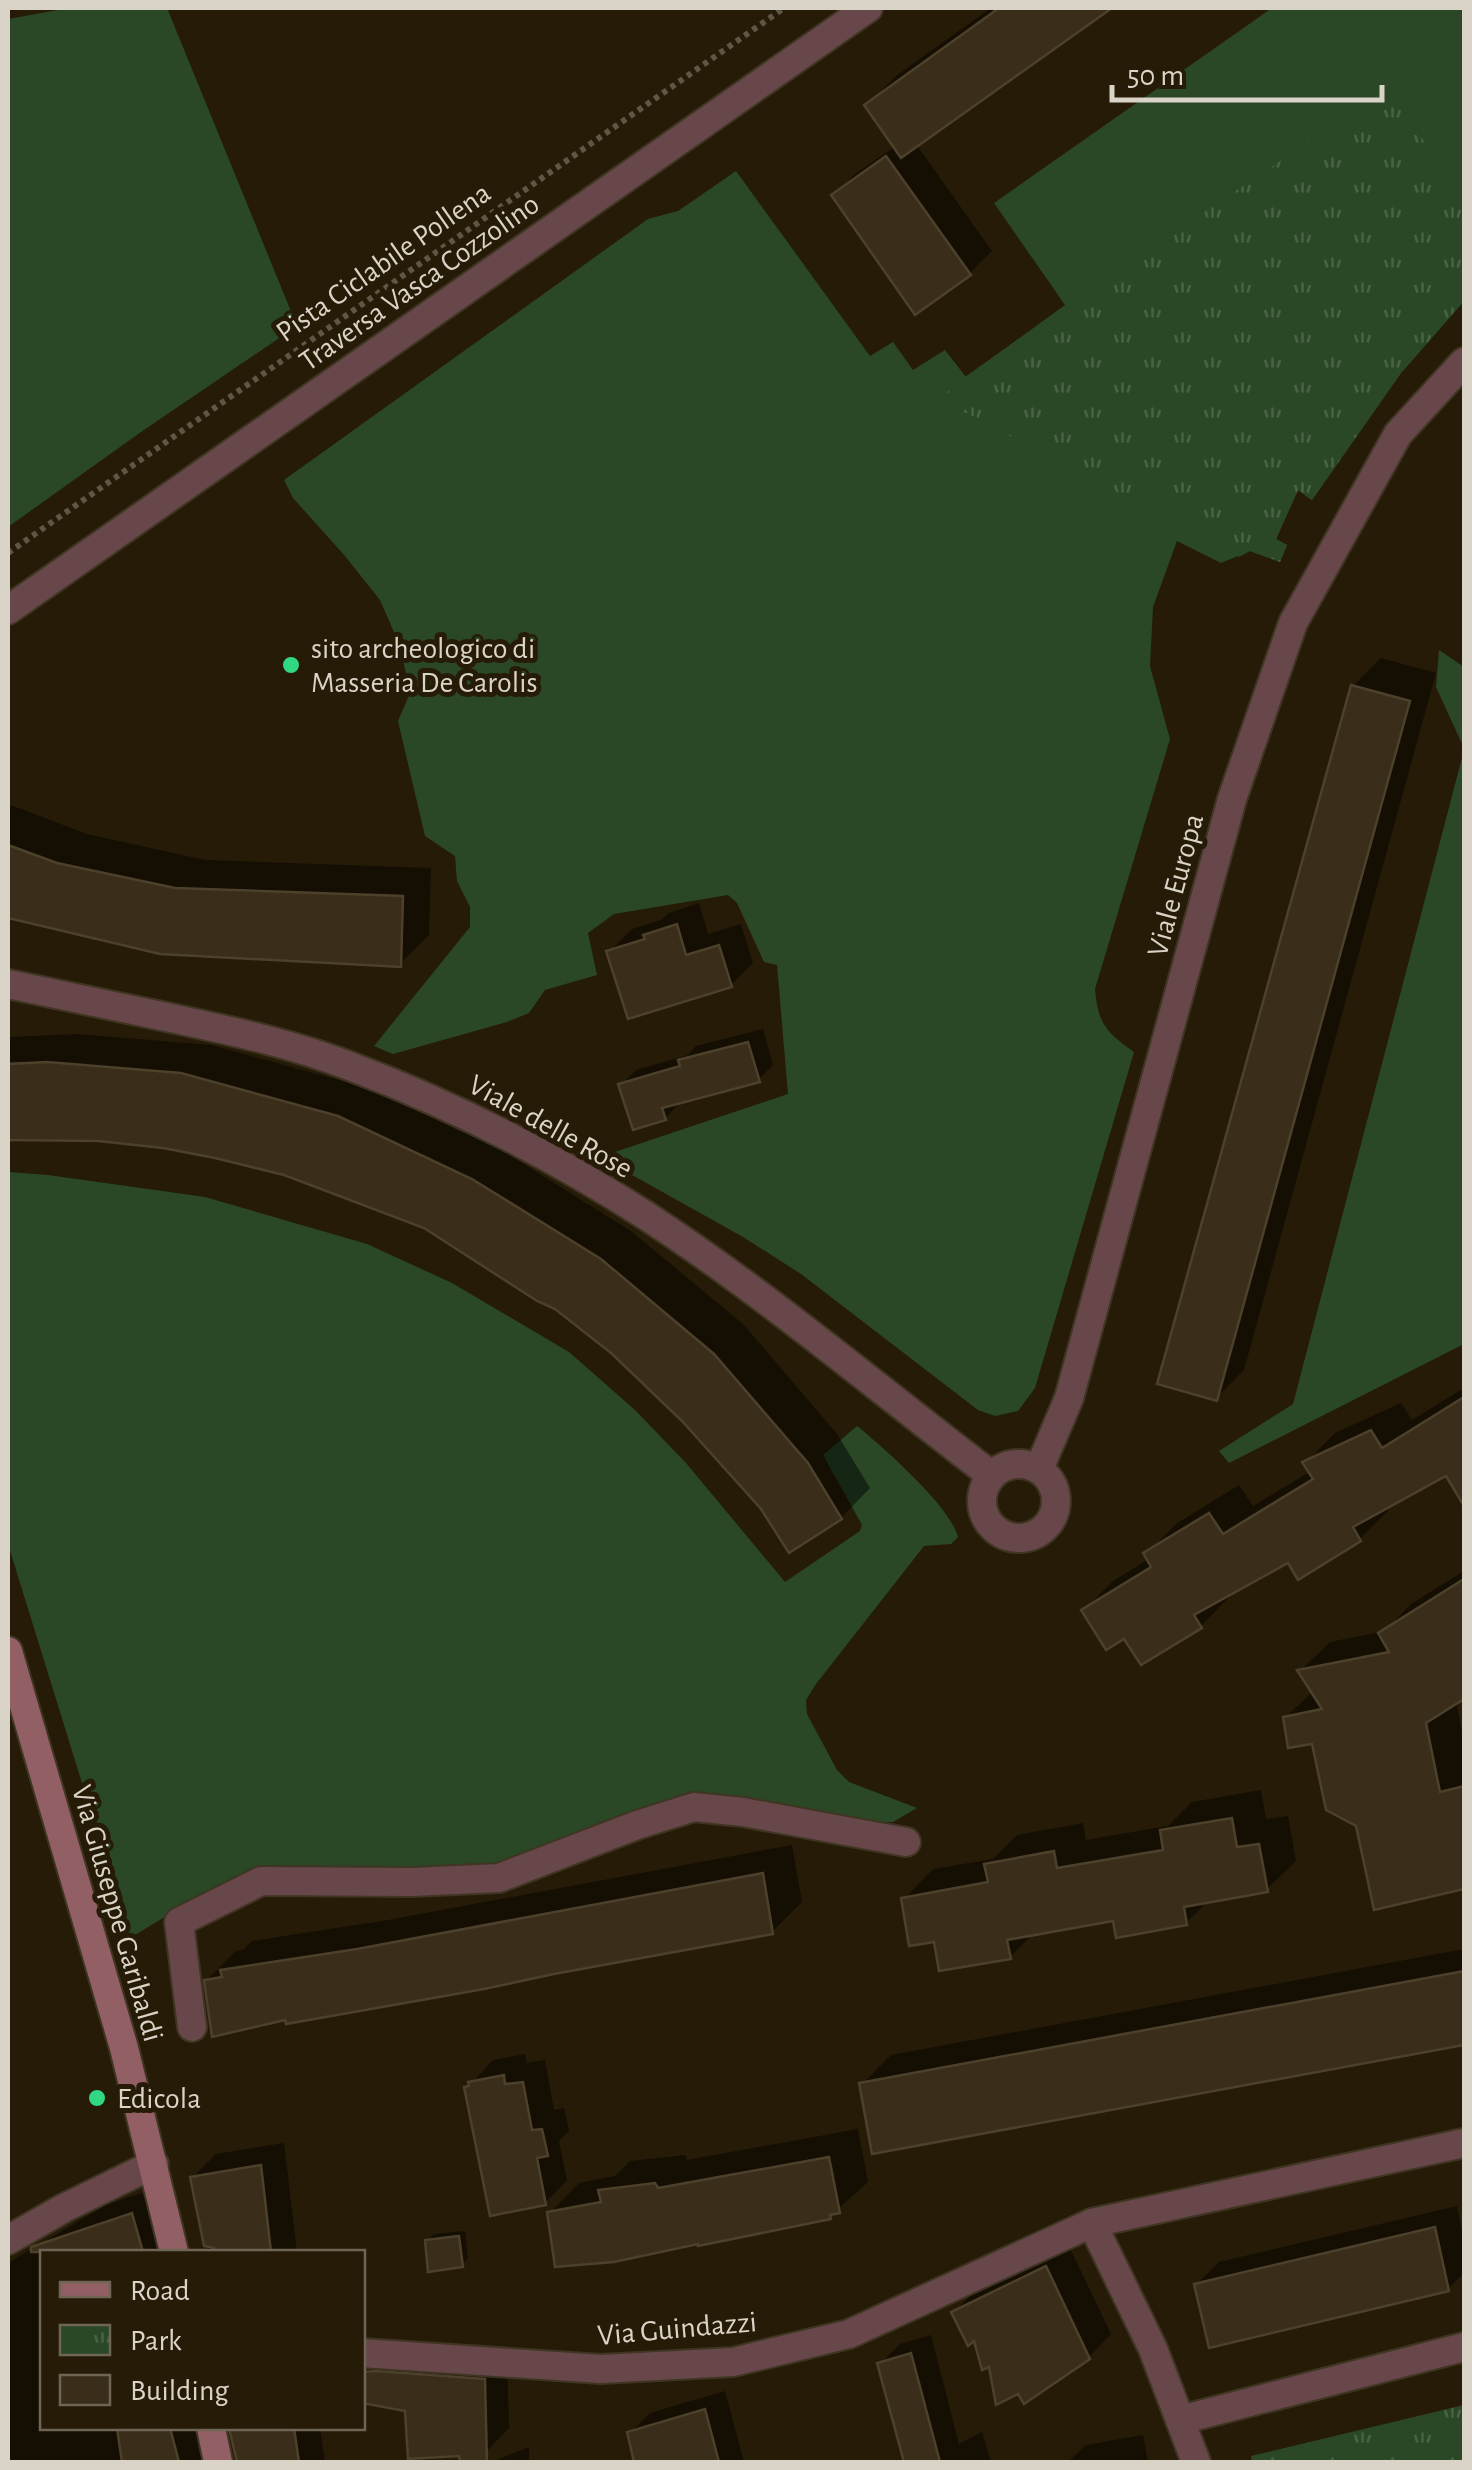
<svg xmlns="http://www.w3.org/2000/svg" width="1472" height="2470" viewBox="0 0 1472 2470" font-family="'Alegreya Sans',sans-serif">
  <defs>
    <pattern id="park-tufts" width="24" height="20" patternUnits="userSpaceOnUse" patternTransform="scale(2.5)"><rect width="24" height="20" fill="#2a4826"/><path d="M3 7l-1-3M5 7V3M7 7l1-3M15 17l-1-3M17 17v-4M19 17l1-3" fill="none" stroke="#486244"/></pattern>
  </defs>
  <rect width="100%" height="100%" fill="#261b07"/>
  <!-- grass -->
  <g fill="#2a4826">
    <path d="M 69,8 L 167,8 L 297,326 L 141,432 L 8,527 L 8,19 Z"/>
    <path d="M 1272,8 L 1464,8 L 1464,301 L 1401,373 L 1312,500 L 1298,490 L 1276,539 L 1287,545 L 1280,562 L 1250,551 L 1221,563 L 1177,541 L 1153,607 L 1150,666 L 1170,739 L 1095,989 C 1098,1024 1106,1032 1134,1052 L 1035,1388 L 1018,1411 L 995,1416 L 978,1410 L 801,1274 L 743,1237 L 600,1157 L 788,1094 L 777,965 L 764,962 L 737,903 L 728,895 L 614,914 L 588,933 L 597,975 L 545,990 L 529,1013 L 507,1022 L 393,1054 L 374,1046 L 470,927 L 470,907 L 457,881 L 455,856 L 425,836 L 398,721 L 411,691 L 397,639 L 380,600 L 345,556 L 293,498 L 284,480 L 648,219 L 678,211 L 736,171 L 870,356 L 893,342 L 913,370 L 945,350 L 966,377 L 1065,305 L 994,203 Z"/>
    <path d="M 1439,650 L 1464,667 L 1464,748 L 1436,687 Z"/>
    <path d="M 1464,750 L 1464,1344 L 1229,1463 L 1219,1451 L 1293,1404 Z"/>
    <path d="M 8,1172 L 48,1175 L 205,1197 L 367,1244 L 452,1283 L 569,1352 L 635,1410 L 686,1463 L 785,1582 L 860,1531 L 862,1525 L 823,1455 L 857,1426 C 883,1447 950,1506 958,1537 L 951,1544 L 924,1546 L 816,1684 L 806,1700 L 807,1714 L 837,1770 L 849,1782 L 917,1808 L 893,1822 L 874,1822 L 707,1794 L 478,1870 L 268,1869 L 168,1915 L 130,1938 L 8,1544 Z"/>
  </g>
  <!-- park -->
  <g fill="url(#park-tufts)">
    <path d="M 1389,88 L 1464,202 L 1464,301 L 1401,373 L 1312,500 L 1298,490 L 1276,539 L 1287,545 L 1280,562 L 1250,551 L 1239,557 L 1223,541 L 1196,524 L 1102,486 L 967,413 L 927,409 L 965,377 L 1066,305 Z"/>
    <path d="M 1464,2405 L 1464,2462 L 1252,2462 L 1251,2456 Z"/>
  </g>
  <!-- shadow -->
  <g fill="#0007">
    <path d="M 991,8 L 1107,8 L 916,144 L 992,251 L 970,273 L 834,196 L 856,173 L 896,146 L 867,105 L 896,76 Z"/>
    <path d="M 1381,658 L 1436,673 L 1244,1370 L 1216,1398 L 1353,686 Z"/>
    <path d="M 8,804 L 87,834 L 205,860 L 431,868 L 429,935 L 400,964 L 160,951 L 8,916 Z"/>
    <path d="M 699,903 L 708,934 L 741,924 L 753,963 L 731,985 L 609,952 L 632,929 L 661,920 L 669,913 Z"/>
    <path d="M 763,1029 L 773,1065 L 758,1080 L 680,1103 L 665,1118 L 621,1085 L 636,1070 L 688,1055 L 696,1046 Z"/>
    <path d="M 78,1034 L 211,1045 L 368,1088 L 503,1151 L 631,1231 L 744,1325 L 837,1434 L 870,1488 L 841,1518 L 763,1507 L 684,1419 L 613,1352 L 557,1307 L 425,1226 L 285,1172 L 215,1155 L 98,1139 L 8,1138 L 8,1037 Z"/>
    <path d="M 1464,1388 L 1464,1485 L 1457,1490 L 1447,1473 L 1387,1506 L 1389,1510 L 1360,1539 L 1289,1560 L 1228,1593 L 1230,1596 L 1201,1626 L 1125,1635 L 1084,1610 L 1113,1581 L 1149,1559 L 1147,1554 L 1176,1524 L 1239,1485 L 1253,1506 L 1311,1471 L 1306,1463 L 1335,1433 L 1401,1403 L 1412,1420 Z"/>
    <path d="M 1464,1571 L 1464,1696 L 1456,1701 L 1464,1743 L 1464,1886 L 1376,1907 L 1358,1824 L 1314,1741 L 1286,1717 L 1313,1691 L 1300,1671 L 1330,1642 L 1385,1631 L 1411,1604 Z"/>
    <path d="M 1261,1790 L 1266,1819 L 1288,1816 L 1296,1861 L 1266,1890 L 1209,1900 L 1186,1923 L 1115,1918 L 1034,1933 L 1010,1957 L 936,1939 L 904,1899 L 933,1869 L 993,1859 L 1017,1835 L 1083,1823 L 1086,1840 L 1168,1826 L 1192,1802 Z"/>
    <path d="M 792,1845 L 802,1902 L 772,1932 L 206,1981 L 236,1951 L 243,1950 L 252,1941 L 388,1920 Z"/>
    <path d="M 1464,1949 L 1464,2042 L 874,2152 L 862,2084 L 891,2055 Z"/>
    <path d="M 525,2054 L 527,2063 L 545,2060 L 554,2110 L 564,2108 L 569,2131 L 559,2141 L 567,2180 L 545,2203 L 467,2088 L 493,2060 Z"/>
    <path d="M 858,2129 L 868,2182 L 829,2217 L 550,2213 L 579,2183 L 615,2176 L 630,2161 L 685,2155 L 687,2160 Z"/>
    <path d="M 284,2143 L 297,2252 L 208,2252 L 192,2178 L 216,2154 Z"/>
    <path d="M 160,2187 L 178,2252 L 42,2252 L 42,2428 L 205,2428 L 212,2462 L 8,2462 L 8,2263 L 106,2205 Z"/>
    <path d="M 1457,2206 L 1464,2240 L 1464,2273 L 1448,2289 L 1197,2284 L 1219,2262 Z"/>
    <path d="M 465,2231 L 468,2258 L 462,2265 L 427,2241 L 434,2234 Z"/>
    <path d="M 1069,2246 L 1111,2334 L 1089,2357 L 991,2363 L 975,2337 L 954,2312 L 976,2290 Z"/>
    <path d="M 931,2335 L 959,2444 L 982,2432 L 991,2462 L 907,2462 L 880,2364 L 900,2344 Z"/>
    <path d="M 362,2340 L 507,2356 L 509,2428 L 486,2452 L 408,2409 L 362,2400 Z"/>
    <path d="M 725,2391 L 744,2462 L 637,2462 L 630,2433 L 650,2413 Z"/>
    <path d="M 232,2428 L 320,2428 L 325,2462 L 240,2462 Z"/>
    <path d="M 1143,2435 L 1148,2462 L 1068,2462 L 1086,2445 Z"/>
    <path d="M 529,2447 L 529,2462 L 491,2462 Z"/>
  </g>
  <!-- building -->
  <g fill="#3a2e1a" stroke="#4d412c" stroke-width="2.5">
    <path d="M 999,8 L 1112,8 L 901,158 L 864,105 Z"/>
    <path d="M 886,156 L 971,275 L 915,315 L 831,195 Z"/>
    <path d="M 1351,685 L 1410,701 L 1217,1401 L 1157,1384 Z"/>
    <path d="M 8,845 L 57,863 L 175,888 L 403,896 L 401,967 L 160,954 L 8,918 Z"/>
    <path d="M 677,924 L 686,955 L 719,945 L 732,987 L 628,1019 L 606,951 L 645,939 L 643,935 Z"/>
    <path d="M 748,1042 L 760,1082 L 662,1108 L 666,1120 L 633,1130 L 618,1084 L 680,1066 L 678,1060 Z"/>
    <path d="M 47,1062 L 181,1073 L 338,1116 L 472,1179 L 601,1259 L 714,1354 L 808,1463 L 842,1519 L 789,1553 L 761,1509 L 682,1421 L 611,1353 L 555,1309 L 537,1301 L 424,1228 L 284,1175 L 215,1158 L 163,1148 L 98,1141 L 8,1140 L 8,1064 Z"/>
    <path d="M 1464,1397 L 1464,1506 L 1446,1476 L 1353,1527 L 1361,1541 L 1298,1580 L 1288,1563 L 1194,1615 L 1202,1628 L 1141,1665 L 1124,1639 L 1106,1650 L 1081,1610 L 1151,1567 L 1143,1553 L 1209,1513 L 1223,1534 L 1313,1479 L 1302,1462 L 1371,1430 L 1382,1448 Z"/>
    <path d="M 1464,1579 L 1464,1699 L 1426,1723 L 1440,1792 L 1464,1786 L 1464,1889 L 1374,1910 L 1356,1826 L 1326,1810 L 1312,1744 L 1288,1748 L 1283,1717 L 1322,1709 L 1297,1670 L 1389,1652 L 1378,1633 Z"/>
    <path d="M 1232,1818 L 1237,1847 L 1259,1844 L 1268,1892 L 1184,1907 L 1187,1925 L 1116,1938 L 1113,1921 L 1007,1940 L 1011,1959 L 939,1971 L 934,1942 L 909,1946 L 901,1898 L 988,1882 L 984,1864 L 1054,1851 L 1057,1868 L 1163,1850 L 1160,1830 Z"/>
    <path d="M 763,1873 L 773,1934 L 554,1974 L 484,1989 L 286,2024 L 285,2020 L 212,2037 L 204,1980 L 222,1977 L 220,1970 L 357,1949 Z"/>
    <path d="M 1464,1971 L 1464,2045 L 872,2154 L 859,2083 Z"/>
    <path d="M 504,2075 L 505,2084 L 523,2082 L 532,2130 L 542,2129 L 548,2156 L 537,2158 L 546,2205 L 490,2216 L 464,2087 L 469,2086 L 468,2082 Z"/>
    <path d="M 829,2157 L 840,2213 L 830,2215 L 831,2219 L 698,2246 L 698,2244 L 614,2262 L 555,2267 L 547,2212 L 601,2202 L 598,2190 L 655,2183 L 658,2188 Z"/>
    <path d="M 261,2165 L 271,2252 L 214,2252 L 214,2248 L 204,2246 L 190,2177 Z"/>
    <path d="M 132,2213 L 143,2252 L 31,2252 L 31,2247 Z"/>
    <path d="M 1435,2227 L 1449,2291 L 1209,2348 L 1194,2284 Z"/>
    <path d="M 459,2236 L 463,2267 L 428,2272 L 425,2240 Z"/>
    <path d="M 1046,2266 L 1090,2359 L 1024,2404 L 1018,2394 L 996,2405 L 989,2367 L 982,2370 L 974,2341 L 968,2346 L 951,2312 Z"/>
    <path d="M 911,2353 L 940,2462 L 904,2462 L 877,2363 Z"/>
    <path d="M 376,2371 L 485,2379 L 487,2462 L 460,2462 L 459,2456 L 408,2459 L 405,2411 L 362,2403 L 362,2372 Z"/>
    <path d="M 705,2409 L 719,2462 L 634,2462 L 627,2432 Z"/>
    <path d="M 117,2428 L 170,2428 L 179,2462 L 122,2462 Z"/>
    <path d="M 229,2428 L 294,2428 L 299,2462 L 237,2462 Z"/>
  </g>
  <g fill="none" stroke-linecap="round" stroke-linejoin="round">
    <!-- minor casing -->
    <g stroke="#3f3522" stroke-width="32">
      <g id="minor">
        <path d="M 8,610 L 868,8"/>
        <path d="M 8,984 C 62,995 117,1007 171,1018 C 231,1031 290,1043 347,1065 C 451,1104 551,1155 645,1215 C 765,1293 877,1388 991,1475"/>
        <circle cx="1019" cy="1501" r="37"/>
        <path d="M 1039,1469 L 1069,1398 L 1232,799 L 1293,623 L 1398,434 L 1464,362"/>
        <path d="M 192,2027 L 179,1922 L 261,1881 L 412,1882 L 499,1878 L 637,1825 L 694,1807 L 743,1812 L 906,1842"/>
        <path d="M 1092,2223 L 1153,2349 L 1196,2462"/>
        <path d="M 8,2240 L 64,2208 L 154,2164"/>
        <path d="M 362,2353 L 601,2369 L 733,2362 L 849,2334 L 1092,2223 L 1464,2143"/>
        <path d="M 1180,2420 L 1464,2347"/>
      </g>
    </g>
    <!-- secondary casing -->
    <g stroke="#3f3522" stroke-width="32">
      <g id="secondary">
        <path d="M 8,1651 L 124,2048 L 174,2252"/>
        <path d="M 211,2428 L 218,2462"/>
      </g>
    </g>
    <!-- path -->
    <path stroke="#605645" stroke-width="6" stroke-dasharray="5 5" stroke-linecap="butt" d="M 8,553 L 784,8"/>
    <!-- minor -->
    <use href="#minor" stroke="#67474a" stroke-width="28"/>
    <!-- secondary -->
    <use href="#secondary" stroke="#915f64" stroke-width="28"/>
  </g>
  <!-- markers -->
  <g fill="#30d883" stroke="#261b07" stroke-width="4">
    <circle cx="291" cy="665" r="10"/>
    <circle cx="97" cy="2098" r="10"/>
  </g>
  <g text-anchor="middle" stroke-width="10" stroke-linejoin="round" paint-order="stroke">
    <!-- street labels -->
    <g font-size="30" fill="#dad3c7" stroke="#261b07">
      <text transform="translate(383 262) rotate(-35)" y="10">Pista Ciclabile Pollena</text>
      <text transform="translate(419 282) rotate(-35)" y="10">Traversa Vasca Cozzolino</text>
      <text transform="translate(1175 885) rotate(-75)" y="10">Viale Europa</text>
      <text transform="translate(551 1126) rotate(29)" y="10">Viale delle Rose</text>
      <text transform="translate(118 1913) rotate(74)" y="10">Via Giuseppe Garibaldi</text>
      <text transform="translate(677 2328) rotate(-5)" y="10">Via Guindazzi</text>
    </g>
    <!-- poi labels -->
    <g font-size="30" fill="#dad3c7" stroke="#261b07" text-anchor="start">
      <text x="311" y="658">sito archeologico di<tspan x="311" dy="34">Masseria De Carolis</tspan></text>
      <text x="117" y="2108">Edicola</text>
    </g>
  </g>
  <!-- border -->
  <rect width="1472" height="2470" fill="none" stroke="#dad3c7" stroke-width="20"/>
  <!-- legend -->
  <rect x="40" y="2250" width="325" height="180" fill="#261b07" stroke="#6e6554" stroke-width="2.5"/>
  <rect x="60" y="2282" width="50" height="15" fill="#915f64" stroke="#6e6554" stroke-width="2.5"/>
  <text x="130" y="2300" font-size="30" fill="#dad3c7">Road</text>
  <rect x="60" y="2325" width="50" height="30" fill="url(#park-tufts)" stroke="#6e6554" stroke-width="2.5"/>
  <text x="130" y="2350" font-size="30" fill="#dad3c7">Park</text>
  <rect x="60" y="2375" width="50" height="30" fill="#3a2e1a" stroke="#6e6554" stroke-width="2.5"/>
  <text x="130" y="2400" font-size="30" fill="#dad3c7">Building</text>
  <!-- scale -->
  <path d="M1112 85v15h270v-15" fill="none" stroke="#dad3c7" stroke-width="5"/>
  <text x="1127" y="85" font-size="30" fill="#dad3c7" stroke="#261b07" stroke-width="8" paint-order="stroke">50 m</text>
</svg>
